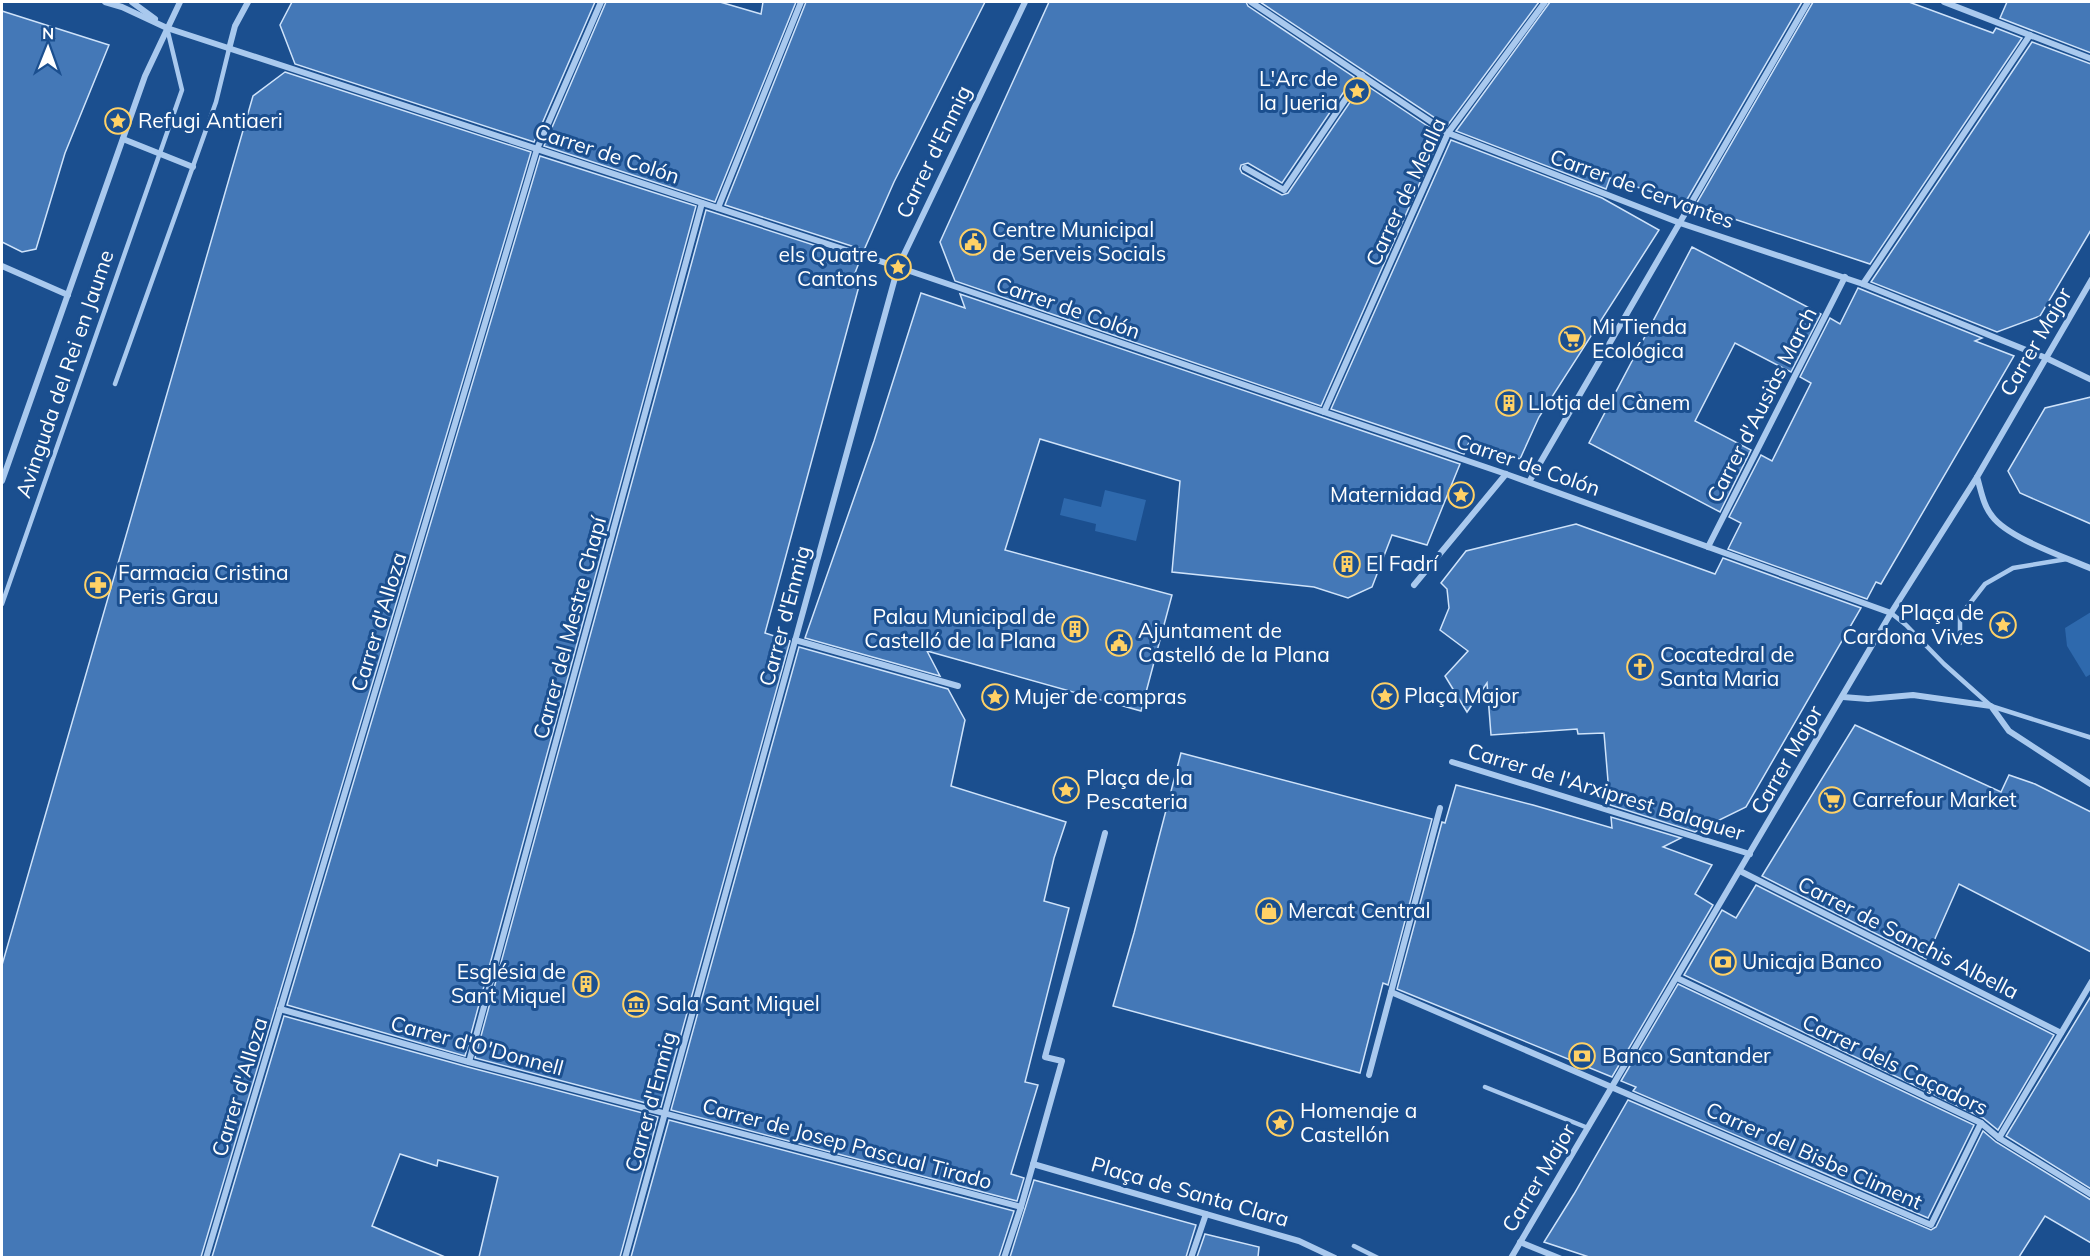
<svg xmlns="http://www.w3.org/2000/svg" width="2093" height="1259" viewBox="0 0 2093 1259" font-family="Mulish,sans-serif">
  <rect width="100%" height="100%" fill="#1b4f8f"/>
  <!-- green -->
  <g fill="#2e69ad">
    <path d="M 1105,490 L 1146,500 L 1136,541 L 1095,531 L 1096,524 L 1060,515 L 1064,498 L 1101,507 Z"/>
    <path d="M 2091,612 L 2091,674 L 2086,677 L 2067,646 L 2065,628 Z"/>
  </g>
  <!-- building -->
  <g fill="#4478b7" stroke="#cfe3fa" stroke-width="1.5">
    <path d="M 292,2 L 595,2 L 534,142 L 295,64 L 280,25 Z"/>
    <path d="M 606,2 L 720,2 L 761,14 L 763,2 L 796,2 L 715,202 L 544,146 Z"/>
    <path d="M 806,2 L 985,2 L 894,182 L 864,250 L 725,205 Z"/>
    <path d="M 1049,2 L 1246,2 L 1248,6 L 1354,77 L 1282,183 L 1248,163 L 1241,165 L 1240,169 L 1242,173 L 1282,195 L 1288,193 L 1363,83 L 1441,135 L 1321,406 L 955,281 L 940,242 Z"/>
    <path d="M 1260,2 L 1539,2 L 1447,126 Z"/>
    <path d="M 1550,2 L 1802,2 L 1685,203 L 1610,178 L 1606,189 L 1456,131 Z"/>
    <path d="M 1813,2 L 1909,2 L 1993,33 L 1996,28 L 2022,38 L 1870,264 L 1695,206 Z"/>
    <path d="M 2007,2 L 2091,2 L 2091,53 L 2000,18 Z"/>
    <path d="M 2,11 L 109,45 L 65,153 L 36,249 L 22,252 L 2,242 Z"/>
    <path d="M 2032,42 L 2091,64 L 2091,230 L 2040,316 L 1997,332 L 1871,282 Z"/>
    <path d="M 285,72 L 531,152 L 201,1257 L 2,1257 L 2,965 L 253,96 Z"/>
    <path d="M 1451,140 L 1602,198 L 1659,230 L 1539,417 L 1520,459 L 1470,440 L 1464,454 L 1331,409 Z"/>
    <path d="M 540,156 L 696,206 L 465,1056 L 287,1005 Z"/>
    <path d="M 706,210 L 860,260 L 855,273 L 862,275 L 765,633 L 790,641 L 661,1107 L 475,1058 Z"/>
    <path d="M 1692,247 L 1821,314 L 1791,372 L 1735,343 L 1695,421 L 1751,450 L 1720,512 L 1589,443 Z"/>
    <path d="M 1858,288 L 1982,338 L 1975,341 L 2014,356 L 1881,584 L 1876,582 L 1867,599 L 1728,549 L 1741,523 L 1729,517 L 1761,455 L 1772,461 L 1811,383 L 1800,377 L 1830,318 L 1840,324 Z"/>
    <path d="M 921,293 L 965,308 L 960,294 L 1460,464 L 1427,545 L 1392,535 L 1372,587 L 1348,598 L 1314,587 L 1172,572 L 1180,481 L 1040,439 L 1005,550 L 1172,595 L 1141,711 L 927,651 L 940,676 L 805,638 L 874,441 Z"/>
    <path d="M 2091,397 L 2091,524 L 2020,493 L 2008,471 L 2045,408 Z"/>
    <path d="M 1576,524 L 1715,574 L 1723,558 L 1861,608 L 1746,807 L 1695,832 L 1610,805 L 1604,733 L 1578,734 L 1577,729 L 1491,735 L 1487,683 L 1467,712 L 1445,676 L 1468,651 L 1440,630 L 1449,608 L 1447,589 L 1441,583 L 1466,551 Z"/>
    <path d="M 799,647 L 948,689 L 965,720 L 951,786 L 1066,822 L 1054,858 L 1044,901 L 1069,908 L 1025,1082 L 1038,1085 L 1011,1174 L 1024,1178 L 1017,1201 L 671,1110 Z"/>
    <path d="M 1855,725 L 2001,792 L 2009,775 L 2035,784 L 2091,812 L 2091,952 L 1959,884 L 1926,959 L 1762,876 Z"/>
    <path d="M 1181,753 L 1432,819 L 1388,985 L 1383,983 L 1360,1073 L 1113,1006 L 1134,933 Z"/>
    <path d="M 1456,785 L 1533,805 L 1612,828 L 1611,817 L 1681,838 L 1663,847 L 1712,865 L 1695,894 L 1713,905 L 1612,1077 L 1397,989 L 1442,822 L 1445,823 Z"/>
    <path d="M 1756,885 L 2054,1035 L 1998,1130 L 1983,1118 L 1684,975 L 1722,910 L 1736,918 Z"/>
    <path d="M 1678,984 L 1974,1125 L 1928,1218 L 1633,1091 L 1636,1087 L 1621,1081 Z"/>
    <path d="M 2091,996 L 2091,1189 L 2006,1136 Z"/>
    <path d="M 284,1016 L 468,1067 L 658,1117 L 620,1257 L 479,1257 L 498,1177 L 438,1160 L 437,1166 L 400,1154 L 372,1226 L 445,1257 L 212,1257 Z"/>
    <path d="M 1628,1100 L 1931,1230 L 1936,1227 L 1983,1131 L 1996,1142 L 2091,1200 L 2091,1243 L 2045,1216 L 2019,1257 L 1589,1257 L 1544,1242 L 1574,1194 Z"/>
    <path d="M 669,1120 L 1014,1211 L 999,1257 L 631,1257 Z"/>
    <path d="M 1034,1180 L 1196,1225 L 1186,1257 L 1010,1257 Z"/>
    <path d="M 1205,1234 L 1259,1247 L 1258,1257 L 1197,1257 Z"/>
  </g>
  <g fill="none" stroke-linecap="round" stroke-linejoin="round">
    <!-- lane -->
    <g stroke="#a9c9ee" stroke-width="4.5">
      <path d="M 115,384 L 216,102 L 229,49"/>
      <path d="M 2,604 L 182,90 L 167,28"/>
      <path d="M 1891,613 L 1906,625 L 1944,664 L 1991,706 L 2092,738"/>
      <path d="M 1960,643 L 1960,616 L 1985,584 L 2013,568 L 2067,559"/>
      <path d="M 1485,1087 L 1588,1128"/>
      <path d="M 1354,1246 L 1378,1258"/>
    </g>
    <!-- street -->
    <g stroke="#a9c9ee" stroke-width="6">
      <path d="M 105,2 L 122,7 L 167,28 L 898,267 L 1506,474 L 1891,613"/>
      <path d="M 132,2 L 155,19"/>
      <path d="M 1251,2 L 1448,133 L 1680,223 L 1863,284 L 2046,358 L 2092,380"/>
      <path d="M 1944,2 L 2092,59"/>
      <path d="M 229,49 L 235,26 L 248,2"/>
      <path d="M 123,139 L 193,167"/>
      <path d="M 1245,168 L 1284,190 L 1362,75"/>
      <path d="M 718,208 L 801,2"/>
      <path d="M 2,266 L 68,295"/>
      <path d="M 1863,284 L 2030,35"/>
      <path d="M 1324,412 L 1448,133 L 1545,2"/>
      <path d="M 1977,477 C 1981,490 1983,505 1992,516 C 2008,538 2065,557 2092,569"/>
      <path d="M 2,481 L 145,76 L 180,2"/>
      <path d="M 1529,482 L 1808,2"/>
      <path d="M 1708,547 L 1845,277"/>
      <path d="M 1414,585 L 1506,474"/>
      <path d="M 795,640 L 958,686"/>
      <path d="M 1843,697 L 1868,699 L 1913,695 L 1991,706 L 2009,731 L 2092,785"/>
      <path d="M 1452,762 L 1750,854"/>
      <path d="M 1740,871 L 2061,1033"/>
      <path d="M 1677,978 L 1981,1123 L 1999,1138 L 2092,1195"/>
      <path d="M 1391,992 L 1931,1225 L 1981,1123"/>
      <path d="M 280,1009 L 469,1062 L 1021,1207"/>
      <path d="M 469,1062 L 702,203"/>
      <path d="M 1369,1075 L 1440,808"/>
      <path d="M 1999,1138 L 2092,981"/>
      <path d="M 1033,1164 L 1299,1241 L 1335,1258"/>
      <path d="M 1520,1242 L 1559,1258"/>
      <path d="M 206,1258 L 537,149 L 601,2"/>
      <path d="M 625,1258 L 898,267 L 1025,2"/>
      <path d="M 1004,1258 L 1021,1207 L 1062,1061 L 1045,1057 L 1105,833"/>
      <path d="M 1191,1258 L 1206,1214"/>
      <path d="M 1511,1258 L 1891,613 L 1977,477 L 2092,279"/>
    </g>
  </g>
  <!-- icons -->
  <defs>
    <g id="sight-ring" transform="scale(1.35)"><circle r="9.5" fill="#1b4f8f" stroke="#ffd166" stroke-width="1.5"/><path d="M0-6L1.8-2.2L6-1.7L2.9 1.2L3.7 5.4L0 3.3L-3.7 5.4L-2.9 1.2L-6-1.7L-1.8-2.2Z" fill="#ffd166"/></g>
    <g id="civic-ring" transform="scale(1.35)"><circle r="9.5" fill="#1b4f8f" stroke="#ffd166" stroke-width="1.5"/><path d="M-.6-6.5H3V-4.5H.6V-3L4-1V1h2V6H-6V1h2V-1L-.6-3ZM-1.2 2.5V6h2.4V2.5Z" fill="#ffd166"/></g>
    <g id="supermarket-ring" transform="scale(1.35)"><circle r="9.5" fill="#1b4f8f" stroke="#ffd166" stroke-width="1.5"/><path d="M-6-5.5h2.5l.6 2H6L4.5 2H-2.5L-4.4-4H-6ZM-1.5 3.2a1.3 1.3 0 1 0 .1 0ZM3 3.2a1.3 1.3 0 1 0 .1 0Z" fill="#ffd166"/></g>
    <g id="building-ring" transform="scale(1.35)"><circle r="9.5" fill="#1b4f8f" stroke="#ffd166" stroke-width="1.5"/><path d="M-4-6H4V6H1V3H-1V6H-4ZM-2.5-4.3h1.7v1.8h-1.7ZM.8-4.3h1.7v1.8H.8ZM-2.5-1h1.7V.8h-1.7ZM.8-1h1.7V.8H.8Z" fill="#ffd166"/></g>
    <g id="pharmacy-ring" transform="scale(1.35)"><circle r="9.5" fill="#1b4f8f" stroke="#ffd166" stroke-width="1.5"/><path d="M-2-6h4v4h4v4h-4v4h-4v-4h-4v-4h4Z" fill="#ffd166"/></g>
    <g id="church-ring" transform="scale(1.35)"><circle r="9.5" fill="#1b4f8f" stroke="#ffd166" stroke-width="1.5"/><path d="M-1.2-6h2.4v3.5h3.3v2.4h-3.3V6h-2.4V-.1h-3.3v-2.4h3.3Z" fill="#ffd166"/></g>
    <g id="shop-ring" transform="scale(1.35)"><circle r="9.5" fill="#1b4f8f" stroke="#ffd166" stroke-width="1.5"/><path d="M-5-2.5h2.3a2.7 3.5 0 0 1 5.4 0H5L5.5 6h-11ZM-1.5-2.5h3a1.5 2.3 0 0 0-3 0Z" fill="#ffd166"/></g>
    <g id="bank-ring" transform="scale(1.35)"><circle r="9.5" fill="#1b4f8f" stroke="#ffd166" stroke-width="1.5"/><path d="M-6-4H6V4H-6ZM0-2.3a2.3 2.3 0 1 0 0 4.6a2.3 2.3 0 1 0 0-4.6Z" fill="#ffd166"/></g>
    <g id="museum-ring" transform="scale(1.35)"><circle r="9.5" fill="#1b4f8f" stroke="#ffd166" stroke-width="1.5"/><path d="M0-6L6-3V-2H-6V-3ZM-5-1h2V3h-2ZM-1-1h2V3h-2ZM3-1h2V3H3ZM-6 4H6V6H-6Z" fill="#ffd166"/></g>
  </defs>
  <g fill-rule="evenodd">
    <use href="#sight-ring" x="1357" y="91"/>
    <use href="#sight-ring" x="118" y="121"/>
    <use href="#civic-ring" x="973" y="242"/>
    <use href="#sight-ring" x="898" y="267"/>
    <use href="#supermarket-ring" x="1572" y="339"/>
    <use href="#building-ring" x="1509" y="403"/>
    <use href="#sight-ring" x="1461" y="495"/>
    <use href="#building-ring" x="1347" y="564"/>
    <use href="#pharmacy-ring" x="98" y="585"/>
    <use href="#sight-ring" x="2003" y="625"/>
    <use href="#building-ring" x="1075" y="629"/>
    <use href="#civic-ring" x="1119" y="643"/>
    <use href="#church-ring" x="1640" y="667"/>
    <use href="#sight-ring" x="1385" y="696"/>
    <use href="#sight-ring" x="995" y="697"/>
    <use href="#sight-ring" x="1066" y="790"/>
    <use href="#supermarket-ring" x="1832" y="800"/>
    <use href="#shop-ring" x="1269" y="911"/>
    <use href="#bank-ring" x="1723" y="962"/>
    <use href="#building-ring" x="586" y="984"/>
    <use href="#museum-ring" x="636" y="1004"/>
    <use href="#bank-ring" x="1582" y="1056"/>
    <use href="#sight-ring" x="1280" y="1123"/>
  </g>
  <g text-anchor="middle" stroke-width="6" stroke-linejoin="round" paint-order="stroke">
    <!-- poi labels -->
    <g font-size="21" fill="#fff" stroke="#1b4f8f" text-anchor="start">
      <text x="1338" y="86" text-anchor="end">L'Arc de<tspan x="1338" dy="24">la Jueria</tspan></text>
      <text x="138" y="128">Refugi Antiaeri</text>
      <text x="992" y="237">Centre Municipal<tspan x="992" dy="24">de Serveis Socials</tspan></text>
      <text x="878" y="262" text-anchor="end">els Quatre<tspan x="878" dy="24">Cantons</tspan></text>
      <text x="1592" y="334">Mi Tienda<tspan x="1592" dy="24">Ecológica</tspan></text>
      <text x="1528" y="410">Llotja del Cànem</text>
      <text x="1442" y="502" text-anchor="end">Maternidad</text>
      <text x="1366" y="571">El Fadrí</text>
      <text x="118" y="580">Farmacia Cristina<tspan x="118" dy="24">Peris Grau</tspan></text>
      <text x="1984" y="620" text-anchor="end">Plaça de<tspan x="1984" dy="24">Cardona Vives</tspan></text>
      <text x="1056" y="624" text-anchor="end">Palau Municipal de<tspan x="1056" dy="24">Castelló de la Plana</tspan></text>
      <text x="1138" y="638">Ajuntament de<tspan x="1138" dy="24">Castelló de la Plana</tspan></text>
      <text x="1660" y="662">Cocatedral de<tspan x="1660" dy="24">Santa Maria</tspan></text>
      <text x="1404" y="703">Plaça Major</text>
      <text x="1014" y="704">Mujer de compras</text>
      <text x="1086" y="785">Plaça de la<tspan x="1086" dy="24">Pescateria</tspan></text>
      <text x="1852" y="807">Carrefour Market</text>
      <text x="1288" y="918">Mercat Central</text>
      <text x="1742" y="969">Unicaja Banco</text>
      <text x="566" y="979" text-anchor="end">Església de<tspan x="566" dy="24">Sant Miquel</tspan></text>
      <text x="656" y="1011">Sala Sant Miquel</text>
      <text x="1602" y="1063">Banco Santander</text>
      <text x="1300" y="1118">Homenaje a<tspan x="1300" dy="24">Castellón</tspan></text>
    </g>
    <!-- street labels -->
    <g font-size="21" fill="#fff" stroke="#1b4f8f">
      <text transform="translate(934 152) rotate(-64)" y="7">Carrer d'Enmig</text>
      <text transform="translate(607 154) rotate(18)" y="7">Carrer de Colón</text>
      <text transform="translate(1642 189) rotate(20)" y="7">Carrer de Cervantes</text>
      <text transform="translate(1406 192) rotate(-65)" y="7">Carrer de Mealla</text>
      <text transform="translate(1068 308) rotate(19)" y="7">Carrer de Colón</text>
      <text transform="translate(2036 342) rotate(-60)" y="7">Carrer Major</text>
      <text transform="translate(65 374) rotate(-71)" y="7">Avinguda del Rei en Jaume</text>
      <text transform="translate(1762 405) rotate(-63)" y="7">Carrer d'Ausiàs March</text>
      <text transform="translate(1528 465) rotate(19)" y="7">Carrer de Colón</text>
      <text transform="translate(785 616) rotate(-75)" y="7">Carrer d'Enmig</text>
      <text transform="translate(379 622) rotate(-73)" y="7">Carrer d'Alloza</text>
      <text transform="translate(570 628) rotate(-75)" y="7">Carrer del Mestre Chapí</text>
      <text transform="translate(1787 760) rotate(-60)" y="7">Carrer Major</text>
      <text transform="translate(1606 792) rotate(17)" y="7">Carrer de l'Arxiprest Balaguer</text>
      <text transform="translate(1908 938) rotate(27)" y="7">Carrer de Sanchis Albella</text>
      <text transform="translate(477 1046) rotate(15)" y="7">Carrer d'O'Donnell</text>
      <text transform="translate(1895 1065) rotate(26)" y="7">Carrer dels Caçadors</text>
      <text transform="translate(240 1087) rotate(-73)" y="7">Carrer d'Alloza</text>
      <text transform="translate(651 1102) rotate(-75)" y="7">Carrer d'Enmig</text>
      <text transform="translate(847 1144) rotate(15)" y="7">Carrer de Josep Pascual Tirado</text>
      <text transform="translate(1814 1156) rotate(24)" y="7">Carrer del Bisbe Climent</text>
      <text transform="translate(1539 1178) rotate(-59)" y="7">Carrer Major</text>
      <text transform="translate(1190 1192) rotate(16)" y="7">Plaça de Santa Clara</text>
    </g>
  </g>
  <!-- border -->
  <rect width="2093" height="1259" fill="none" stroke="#ffffff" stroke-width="6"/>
  <!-- north arrow -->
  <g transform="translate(48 48) rotate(1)" stroke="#1b4f8f" stroke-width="4.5" paint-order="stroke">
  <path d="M0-4.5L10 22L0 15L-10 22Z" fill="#ffffff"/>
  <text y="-9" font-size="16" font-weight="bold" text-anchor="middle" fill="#ffffff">N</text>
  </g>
</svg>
